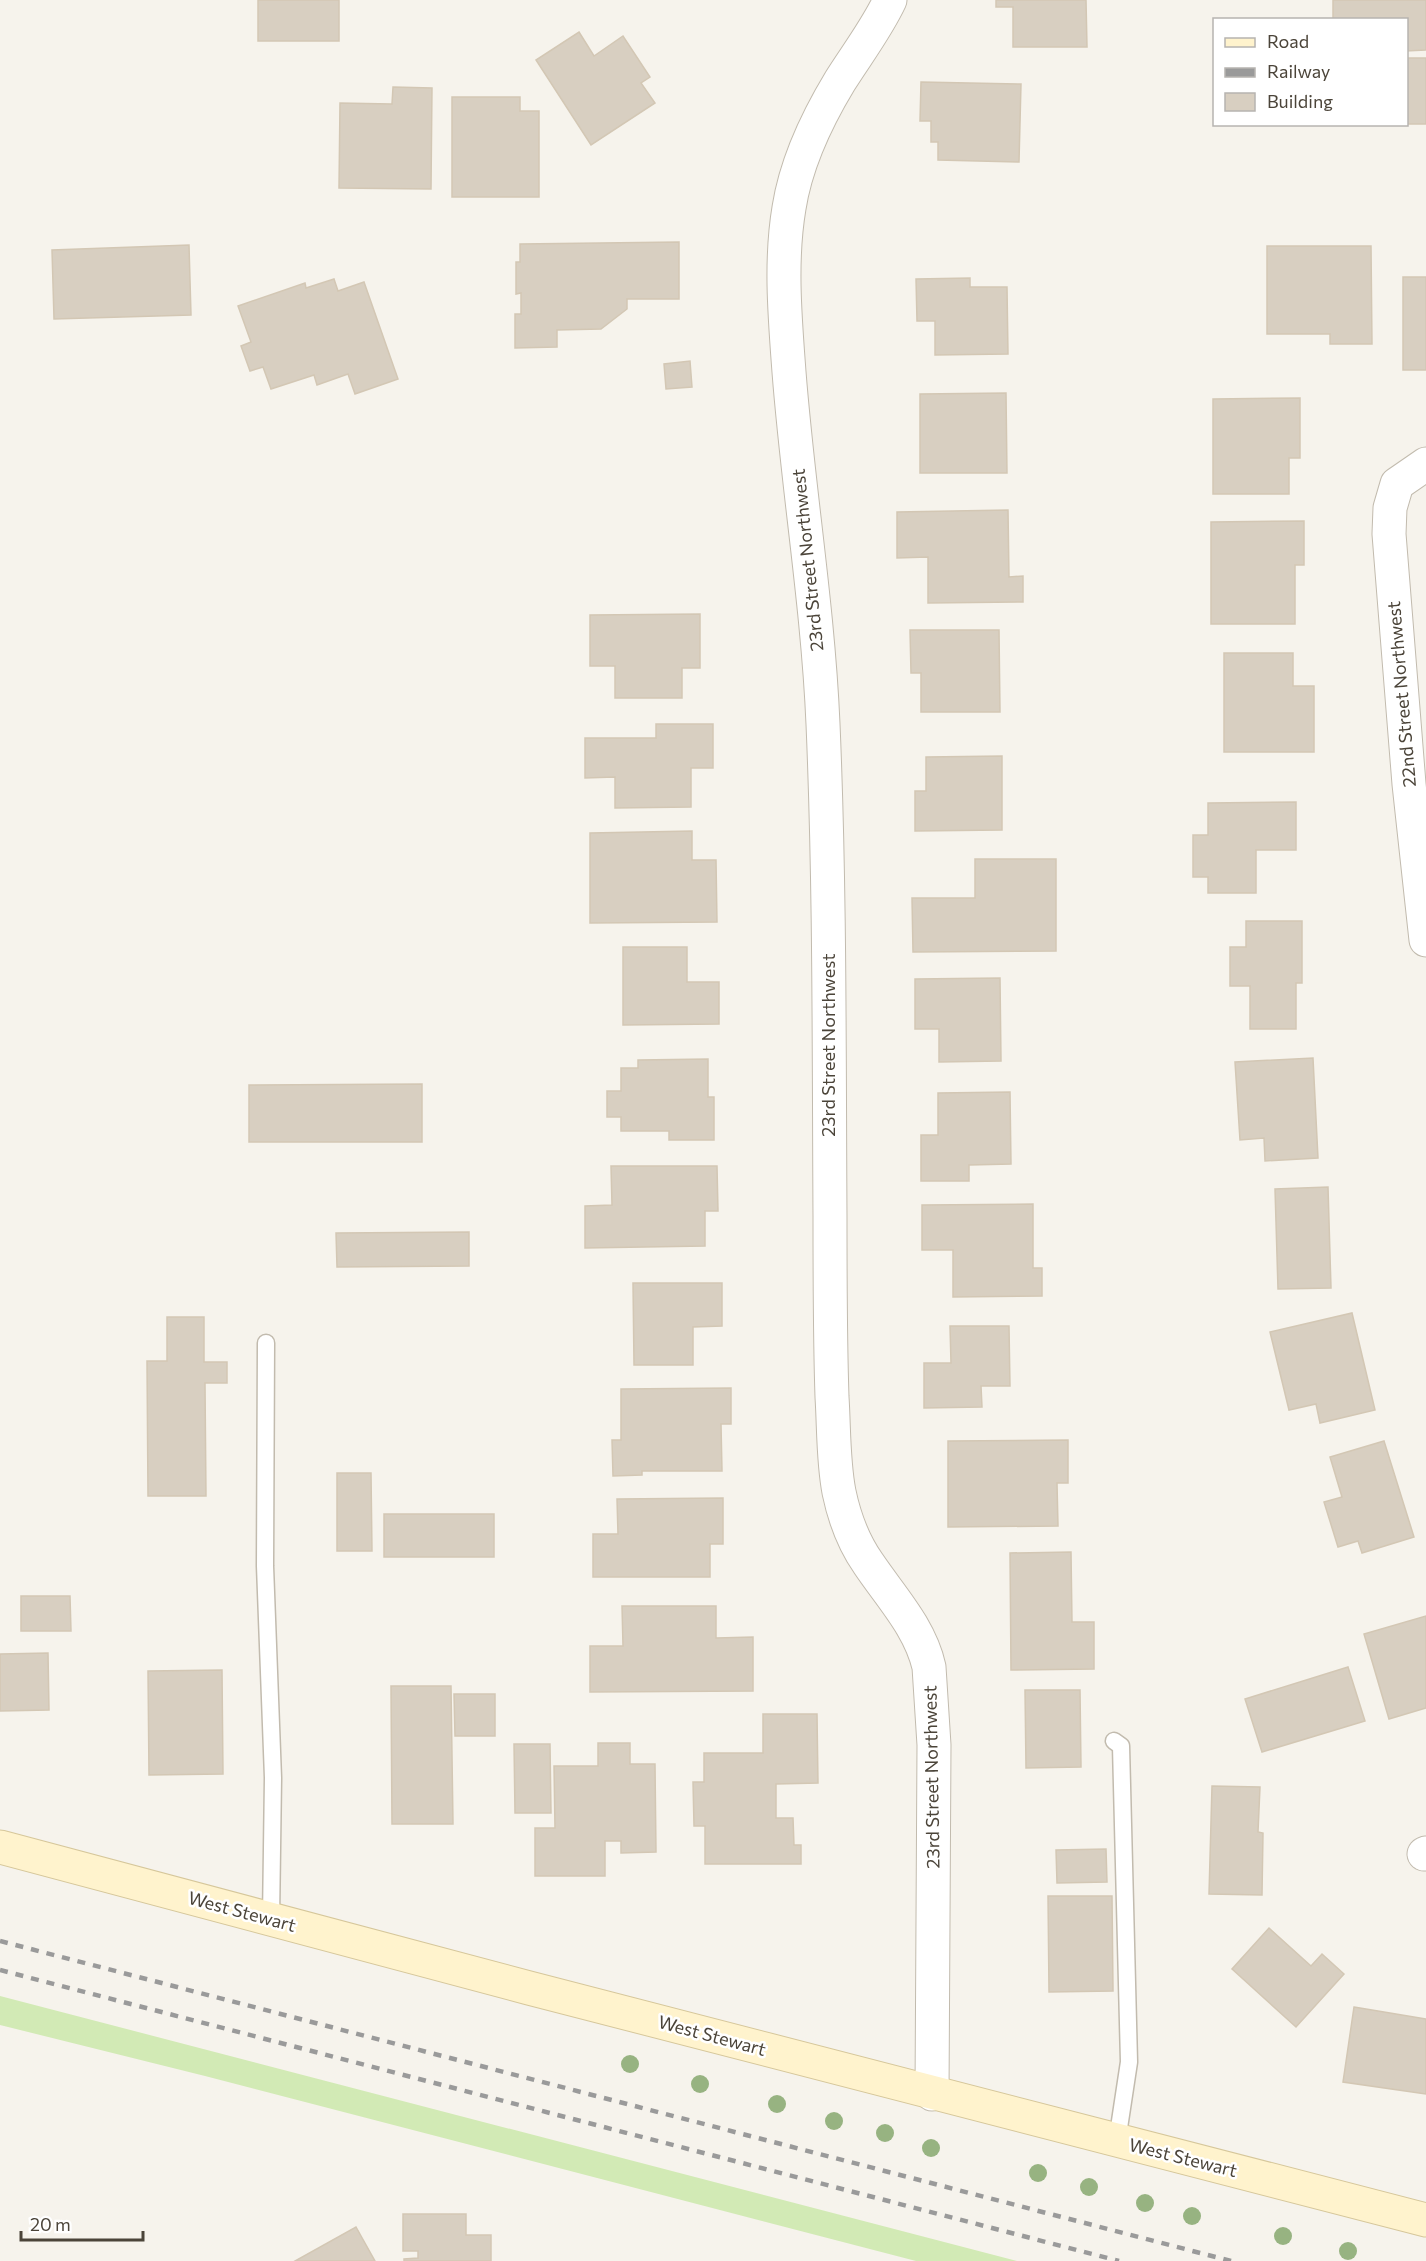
<svg xmlns="http://www.w3.org/2000/svg" width="1426" height="2261" viewBox="0 0 1426 2261" font-family="Commissioner,sans-serif">
  <rect width="100%" height="100%" fill="#f6f3ec"/>
  <!-- grass -->
  <path fill="#d2eab5" d="M 0,1996 L 1017,2261 L 916,2261 L 205,2076 L 0,2025 Z"/>
  <!-- building -->
  <g fill="#d8cfc1" stroke="#d3c7b4" stroke-width="1.5">
    <rect x="258" y="0" width="81" height="41"/>
    <path d="M 996,0 L 1086,0 L 1087,47 L 1013,47 L 1013,7 L 996,7 Z"/>
    <path d="M 1333,0 L 1426,0 L 1426,50 L 1406,51 L 1406,20 L 1333,20 Z"/>
    <path d="M 579,32 L 594,56 L 623,36 L 650,77 L 641,83 L 655,103 L 591,145 L 536,60 Z"/>
    <rect x="1406" y="58" width="20" height="66"/>
    <path d="M 921,82 L 1021,84 L 1019,162 L 938,160 L 938,142 L 931,142 L 931,121 L 920,121 Z"/>
    <path d="M 393,87 L 432,88 L 431,189 L 339,188 L 340,103 L 392,104 Z"/>
    <path d="M 452,97 L 520,97 L 520,111 L 539,111 L 539,197 L 452,197 Z"/>
    <path d="M 679,242 L 679,299 L 627,299 L 627,309 L 601,329 L 557,330 L 557,347 L 515,348 L 515,314 L 521,314 L 521,293 L 516,294 L 516,262 L 520,262 L 520,244 Z"/>
    <path d="M 189,245 L 191,315 L 54,319 L 52,250 Z"/>
    <path d="M 1267,246 L 1371,246 L 1372,344 L 1330,344 L 1330,334 L 1267,334 Z"/>
    <rect x="1403" y="277" width="23" height="93"/>
    <path d="M 970,278 L 970,287 L 1007,287 L 1008,354 L 935,355 L 935,321 L 917,321 L 916,279 Z"/>
    <path d="M 334,279 L 338,291 L 364,282 L 398,379 L 355,394 L 348,374 L 317,385 L 314,375 L 271,389 L 263,367 L 250,371 L 241,346 L 251,342 L 238,306 L 305,283 L 306,288 Z"/>
    <path d="M 690,361 L 692,387 L 666,389 L 664,364 Z"/>
    <path d="M 1006,393 L 1007,473 L 920,473 L 920,394 Z"/>
    <path d="M 1300,398 L 1300,458 L 1289,458 L 1289,494 L 1213,494 L 1213,399 Z"/>
    <path d="M 1008,510 L 1009,577 L 1023,576 L 1023,602 L 928,603 L 928,557 L 897,558 L 897,512 Z"/>
    <path d="M 1304,521 L 1304,565 L 1295,565 L 1295,624 L 1211,624 L 1211,522 Z"/>
    <path d="M 700,614 L 700,668 L 682,668 L 682,698 L 615,698 L 615,666 L 590,666 L 590,615 Z"/>
    <path d="M 910,630 L 999,630 L 1000,712 L 921,712 L 921,673 L 911,673 Z"/>
    <path d="M 1224,653 L 1293,653 L 1293,686 L 1314,686 L 1314,752 L 1224,752 Z"/>
    <path d="M 656,724 L 713,724 L 713,768 L 691,768 L 691,807 L 615,808 L 615,777 L 585,778 L 585,738 L 656,738 Z"/>
    <path d="M 1002,756 L 1002,830 L 915,831 L 915,791 L 926,791 L 926,757 Z"/>
    <path d="M 1296,802 L 1296,850 L 1256,850 L 1256,893 L 1208,893 L 1208,877 L 1193,877 L 1193,835 L 1208,835 L 1208,803 Z"/>
    <path d="M 692,831 L 692,860 L 716,860 L 717,922 L 590,923 L 590,833 Z"/>
    <path d="M 975,859 L 1056,859 L 1056,951 L 913,952 L 912,898 L 975,898 Z"/>
    <path d="M 1246,921 L 1302,921 L 1302,983 L 1296,983 L 1296,1029 L 1250,1029 L 1250,986 L 1230,986 L 1230,947 L 1246,947 Z"/>
    <path d="M 623,947 L 687,947 L 687,982 L 719,982 L 719,1024 L 623,1025 Z"/>
    <path d="M 1000,978 L 1001,1061 L 939,1062 L 939,1029 L 915,1029 L 915,979 Z"/>
    <path d="M 1313,1058 L 1318,1158 L 1265,1161 L 1264,1138 L 1240,1140 L 1235,1062 Z"/>
    <path d="M 708,1059 L 708,1097 L 714,1097 L 714,1140 L 669,1140 L 669,1131 L 621,1131 L 621,1117 L 607,1117 L 607,1091 L 621,1091 L 621,1068 L 638,1068 L 638,1060 Z"/>
    <path d="M 422,1084 L 422,1142 L 249,1142 L 249,1085 Z"/>
    <path d="M 1010,1092 L 1011,1164 L 969,1165 L 969,1181 L 921,1181 L 921,1135 L 938,1135 L 938,1093 Z"/>
    <path d="M 611,1166 L 717,1166 L 718,1211 L 705,1211 L 705,1246 L 585,1248 L 585,1206 L 612,1205 Z"/>
    <path d="M 1328,1187 L 1331,1288 L 1278,1289 L 1275,1189 Z"/>
    <path d="M 1033,1204 L 1033,1268 L 1042,1268 L 1042,1296 L 953,1297 L 953,1250 L 922,1250 L 922,1205 Z"/>
    <path d="M 469,1232 L 469,1266 L 337,1267 L 336,1233 Z"/>
    <path d="M 633,1283 L 722,1283 L 722,1326 L 693,1327 L 693,1365 L 634,1365 Z"/>
    <path d="M 1352,1313 L 1375,1410 L 1320,1423 L 1316,1404 L 1289,1410 L 1270,1332 Z"/>
    <path d="M 167,1317 L 204,1317 L 204,1362 L 227,1362 L 227,1383 L 205,1383 L 206,1496 L 148,1496 L 147,1361 L 167,1361 Z"/>
    <path d="M 950,1326 L 1009,1326 L 1010,1386 L 981,1386 L 982,1407 L 924,1408 L 924,1363 L 951,1363 Z"/>
    <path d="M 731,1388 L 731,1424 L 721,1424 L 722,1471 L 642,1471 L 642,1475 L 613,1476 L 612,1440 L 621,1440 L 621,1389 Z"/>
    <path d="M 1068,1440 L 1068,1483 L 1057,1483 L 1058,1526 L 948,1527 L 948,1441 Z"/>
    <path d="M 1384,1441 L 1414,1537 L 1362,1553 L 1358,1541 L 1338,1547 L 1324,1502 L 1342,1497 L 1330,1457 Z"/>
    <path d="M 337,1473 L 371,1473 L 372,1551 L 337,1551 Z"/>
    <path d="M 723,1498 L 723,1544 L 710,1544 L 710,1577 L 593,1577 L 593,1534 L 618,1534 L 617,1499 Z"/>
    <rect x="384" y="1514" width="110" height="43"/>
    <path d="M 1071,1552 L 1072,1622 L 1094,1622 L 1094,1669 L 1011,1670 L 1010,1553 Z"/>
    <path d="M 21,1596 L 70,1596 L 71,1631 L 21,1631 Z"/>
    <path d="M 622,1606 L 716,1606 L 716,1638 L 753,1637 L 753,1691 L 590,1692 L 590,1646 L 623,1646 Z"/>
    <path d="M 1426,1616 L 1426,1708 L 1389,1719 L 1364,1634 Z"/>
    <path d="M 48,1653 L 49,1710 L 0,1711 L 0,1654 Z"/>
    <path d="M 1348,1667 L 1365,1721 L 1262,1752 L 1245,1699 Z"/>
    <path d="M 222,1670 L 223,1774 L 149,1775 L 148,1671 Z"/>
    <path d="M 391,1686 L 451,1686 L 453,1824 L 392,1824 Z"/>
    <path d="M 1025,1690 L 1080,1690 L 1081,1767 L 1026,1768 Z"/>
    <path d="M 454,1694 L 495,1694 L 495,1736 L 455,1736 Z"/>
    <path d="M 763,1714 L 817,1714 L 818,1783 L 776,1784 L 776,1818 L 793,1818 L 794,1845 L 801,1845 L 801,1864 L 705,1864 L 705,1826 L 694,1826 L 693,1782 L 704,1782 L 704,1753 L 763,1753 Z"/>
    <path d="M 598,1743 L 630,1743 L 630,1764 L 655,1764 L 656,1852 L 621,1853 L 621,1841 L 605,1841 L 605,1876 L 535,1876 L 535,1828 L 555,1828 L 554,1766 L 598,1766 Z"/>
    <path d="M 514,1744 L 550,1744 L 551,1813 L 515,1813 Z"/>
    <path d="M 1212,1786 L 1260,1787 L 1258,1832 L 1263,1833 L 1262,1895 L 1209,1894 Z"/>
    <path d="M 1106,1849 L 1107,1882 L 1057,1883 L 1056,1850 Z"/>
    <path d="M 1048,1896 L 1112,1896 L 1113,1991 L 1049,1992 Z"/>
    <path d="M 1269,1928 L 1311,1966 L 1322,1954 L 1344,1974 L 1296,2027 L 1232,1969 Z"/>
    <path d="M 1354,2007 L 1426,2019 L 1426,2094 L 1343,2082 Z"/>
    <path d="M 403,2214 L 466,2214 L 466,2235 L 491,2235 L 491,2261 L 404,2261 L 404,2259 L 418,2258 L 418,2251 L 403,2251 Z"/>
    <path d="M 356,2227 L 375,2261 L 295,2261 Z"/>
  </g>
  <g fill="none" stroke-linecap="round" stroke-linejoin="round">
    <!-- lane casing -->
    <g stroke="#c2bbae" stroke-width="19">
      <g id="lane">
        <path d="M 266,1343 L 265,1566 L 273,1778 L 271,1919"/>
        <path d="M 1114,1741 L 1121,1746 L 1129,2062 L 1117,2141"/>
      </g>
    </g>
    <!-- street casing -->
    <g stroke="#c2bbae" stroke-width="35">
      <g id="street">
        <path d="M 890,0 C 877,28 857,54 840,81 C 817,119 796,163 789,208 C 780,261 785,318 789,372 C 798,489 818,606 823,724 C 830,888 829,1052 830,1216 C 830,1276 830,1337 832,1397 C 834,1428 833,1461 839,1492 C 844,1516 854,1543 868,1563 C 890,1596 920,1627 929,1667 L 934,1745 L 932,2094"/>
        <path d="M 1426,464 L 1397,484 L 1390,508 L 1389,534 L 1409,784 L 1426,940"/>
        <path d="M 1424,1854 L 1426,1853"/>
      </g>
    </g>
    <!-- secondary casing -->
    <g stroke="#d6c79b" stroke-width="35">
      <path id="secondary" d="M 0,1847 L 529,1988 L 1426,2220"/>
    </g>
    <!-- lane -->
    <use href="#lane" stroke="#fff" stroke-width="16"/>
    <!-- street -->
    <use href="#street" stroke="#fff" stroke-width="33"/>
    <!-- secondary -->
    <use href="#secondary" stroke="#fff3cd" stroke-width="33"/>
    <!-- rail -->
    <g stroke="#9a9a9a" stroke-width="4.5" stroke-dasharray="8 8" stroke-linecap="butt">
      <path d="M 0,1941 L 1231,2261"/>
      <path d="M 0,1970 L 1119,2261"/>
    </g>
  </g>
  <!-- trees -->
  <g fill="#97b381">
    <circle cx="630" cy="2064" r="9"/>
    <circle cx="700" cy="2084" r="9"/>
    <circle cx="777" cy="2104" r="9"/>
    <circle cx="834" cy="2121" r="9"/>
    <circle cx="885" cy="2133" r="9"/>
    <circle cx="931" cy="2148" r="9"/>
    <circle cx="1038" cy="2173" r="9"/>
    <circle cx="1089" cy="2187" r="9"/>
    <circle cx="1145" cy="2203" r="9"/>
    <circle cx="1192" cy="2216" r="9"/>
    <circle cx="1283" cy="2236" r="9"/>
    <circle cx="1348" cy="2251" r="9"/>
  </g>
  <g text-anchor="middle" stroke-width="5" stroke-linejoin="round" paint-order="stroke">
    <!-- street labels -->
    <g font-size="18" fill="#4b4439" stroke="#fff">
      <text transform="translate(808 560) rotate(-96)" y="6">23rd Street Northwest</text>
      <text transform="translate(1402 694) rotate(-95)" y="6">22nd Street Northwest</text>
      <text transform="translate(829 1045) rotate(-90)" y="6">23rd Street Northwest</text>
      <text transform="translate(932 1777) rotate(-91)" y="6">23rd Street Northwest</text>
      <text transform="translate(242 1912) rotate(15)" y="6">West Stewart</text>
      <text transform="translate(712 2036) rotate(15)" y="6">West Stewart</text>
      <text transform="translate(1183 2158) rotate(14)" y="6">West Stewart</text>
    </g>
  </g>
  <!-- legend -->
  <rect x="1213" y="18" width="195" height="108" fill="#ffffff" stroke="#b7b4b0" stroke-width="1.5"/>
  <rect x="1225" y="38" width="30" height="9" fill="#fff3cd" stroke="#b7b4b0" stroke-width="1.5"/>
  <text x="1267" y="48" font-size="18" fill="#4b4439">Road</text>
  <rect x="1225" y="68" width="30" height="9" fill="#9a9a9a" stroke="#b7b4b0" stroke-width="1.5"/>
  <text x="1267" y="78" font-size="18" fill="#4b4439">Railway</text>
  <rect x="1225" y="93" width="30" height="18" fill="#d8cfc1" stroke="#b7b4b0" stroke-width="1.5"/>
  <text x="1267" y="108" font-size="18" fill="#4b4439">Building</text>
  <!-- scale -->
  <path d="M21 2231v9h122v-9" fill="none" stroke="#4b4439" stroke-width="3"/>
  <text x="30" y="2231" font-size="18" fill="#4b4439" stroke="#ffffff" stroke-width="4.5" paint-order="stroke">20 m</text>
</svg>
